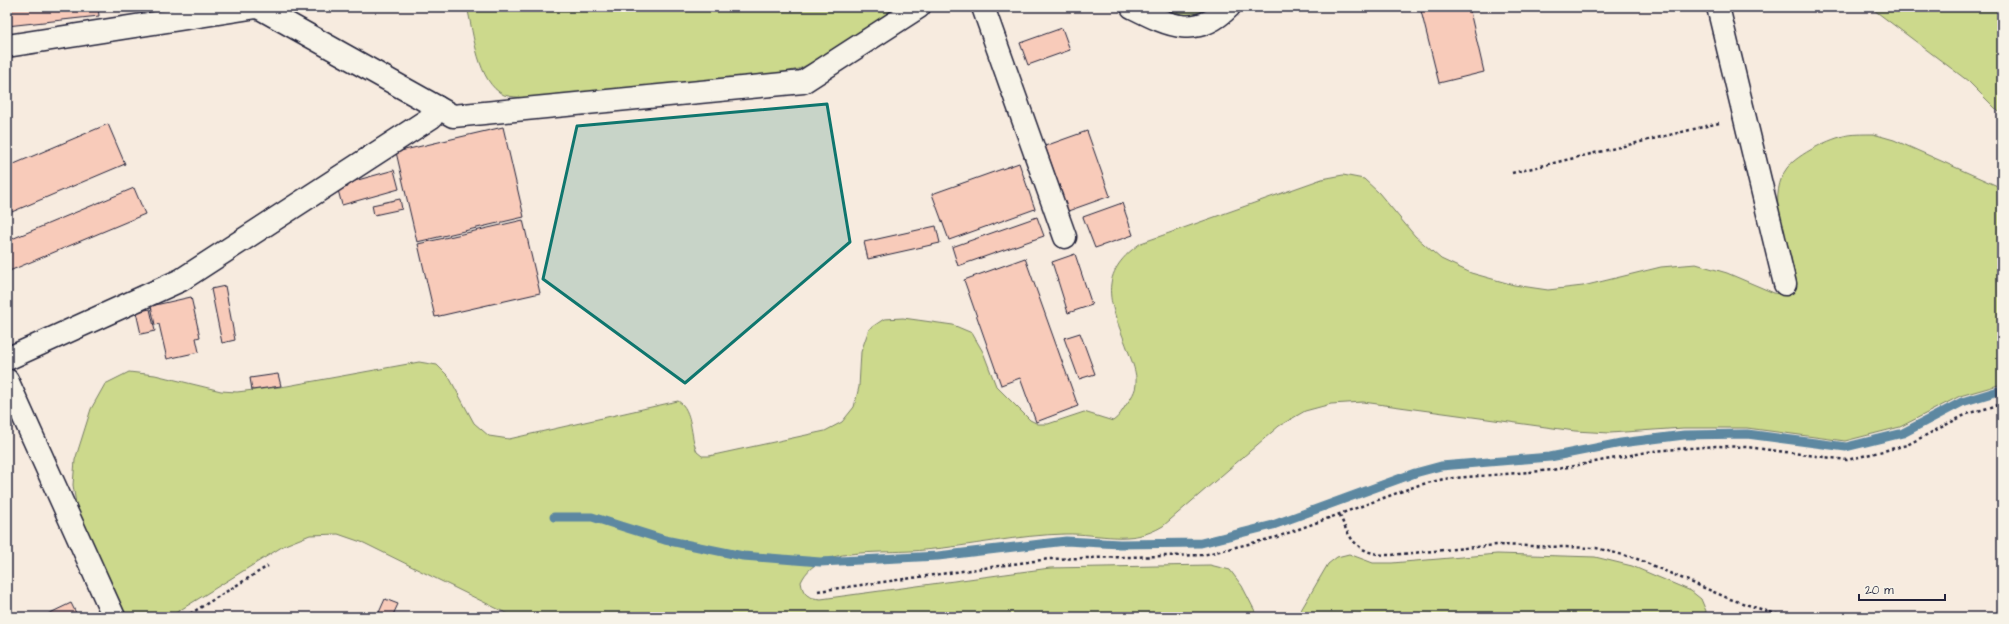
<svg xmlns="http://www.w3.org/2000/svg" width="2009" height="624" viewBox="0 0 2009 624" font-family="'Architects Daughter',sans-serif">
  <rect width="100%" height="100%" fill="#f7ebdf"/>
  <filter id="ink" filterUnits="userSpaceOnUse"><feTurbulence type="fractalNoise" baseFrequency=".025" numOctaves="2"/><feDisplacementMap in="SourceGraphic" scale="8" xChannelSelector="R" yChannelSelector="G"/><feConvolveMatrix kernelMatrix="1 2 1 2 8 2 1 2 1" color-interpolation-filters="sRGB"/></filter>
  <g filter="url(#ink)">
    <!-- green -->
    <g fill="#ccd98c" stroke="#777e64">
      <path d="M 467,7 L 900,7 L 821,58 L 799,69 L 774,74 L 526,98 C 519,97 510,97 504,95 C 477,82 474,34 467,7 Z"/>
      <path d="M 1156,7 L 1214,7 C 1192,19 1179,18 1156,7 Z"/>
      <path d="M 1870,7 L 2002,7 L 2002,115 L 1968,81 Z"/>
      <path d="M 1873,134 L 1894,140 L 2002,188 L 2002,384 L 1960,396 L 1900,427 L 1845,441 L 1747,428 L 1683,428 L 1610,433 L 1575,431 L 1363,402 L 1331,404 L 1305,411 L 1279,426 L 1163,526 C 1130,546 1101,533 1065,534 C 1018,535 971,546 924,550 C 897,553 850,550 827,559 C 815,563 806,571 801,582 C 803,595 808,598 821,599 L 1050,568 L 1210,565 L 1230,570 L 1242,586 L 1258,617 L 514,617 L 364,543 L 338,534 L 310,535 L 285,545 L 169,617 L 125,617 L 77,510 L 73,485 L 75,460 L 91,409 L 105,384 L 129,372 L 155,375 L 221,391 L 237,392 L 287,386 L 419,362 L 437,365 L 449,377 L 474,423 L 489,436 L 509,439 L 678,401 C 693,409 690,437 697,452 L 702,456 L 709,456 L 825,431 L 842,422 L 854,407 L 859,387 L 861,352 L 869,329 L 884,319 L 903,318 L 953,325 L 972,333 L 983,352 L 996,386 L 1030,420 L 1038,424 L 1048,424 L 1084,412 L 1113,421 C 1119,417 1122,411 1126,405 C 1131,398 1136,391 1136,383 C 1137,373 1132,362 1129,353 C 1113,308 1092,277 1141,243 L 1322,179 L 1343,175 L 1364,179 L 1379,193 L 1415,236 L 1441,259 L 1471,273 L 1514,285 L 1548,290 L 1583,286 L 1661,267 L 1696,264 L 1727,273 L 1774,293 L 1785,295 L 1794,287 C 1795,262 1784,237 1779,212 C 1776,198 1778,180 1787,168 C 1798,154 1831,138 1848,135 C 1856,134 1865,134 1873,134 Z"/>
      <path d="M 1349,554 L 1373,563 L 1392,563 L 1497,554 L 1595,557 L 1632,566 L 1691,591 L 1701,599 L 1706,611 L 1705,617 L 1297,617 L 1328,564 L 1337,557 Z"/>
    </g>
    <g fill="none" stroke-linecap="round" stroke-linejoin="round">
      <!-- stream -->
      <path stroke="#5d88a1" stroke-width="9" d="M 554,517 L 592,517 L 665,540 L 743,556 L 820,562 L 938,556 L 1066,541 L 1120,544 L 1201,543 L 1273,525 L 1415,473 L 1441,466 L 1550,457 L 1621,443 L 1684,435 L 1747,434 L 1846,447 L 1903,433 L 1962,402 L 2002,390"/>
    </g>
    <!-- building -->
    <g fill="#f8cbba" stroke="#22223b">
      <path d="M 7,7 L 98,7 L 99,16 L 7,26 Z"/>
      <path d="M 1420,7 L 1469,7 L 1484,72 L 1439,83 Z"/>
      <path d="M 1062,28 L 1070,50 L 1028,65 L 1020,43 Z"/>
      <path d="M 108,124 L 125,164 L 7,214 L 7,167 Z"/>
      <path d="M 503,127 L 524,217 L 417,242 L 396,152 Z"/>
      <path d="M 1087,131 L 1110,196 L 1068,211 L 1045,146 Z"/>
      <path d="M 1019,163 L 1035,209 L 949,240 L 932,194 Z"/>
      <path d="M 394,170 L 399,189 L 342,205 L 338,190 L 348,187 L 347,183 Z"/>
      <path d="M 134,188 L 145,214 L 7,272 L 7,241 Z"/>
      <path d="M 400,199 L 402,209 L 374,215 L 372,205 Z"/>
      <path d="M 1122,203 L 1133,235 L 1095,248 L 1083,217 Z"/>
      <path d="M 1037,217 L 1044,236 L 958,266 L 952,247 Z"/>
      <path d="M 523,220 L 540,293 L 435,317 L 418,244 Z"/>
      <path d="M 936,226 L 940,243 L 868,259 L 864,242 Z"/>
      <path d="M 1075,254 L 1092,305 L 1068,313 L 1052,262 Z"/>
      <path d="M 1025,258 L 1078,406 L 1036,422 L 1020,378 L 1001,385 L 964,280 Z"/>
      <path d="M 225,286 L 235,340 L 222,343 L 211,289 Z"/>
      <path d="M 191,297 L 200,337 L 196,338 L 199,352 L 167,359 L 159,324 L 155,325 L 151,306 Z"/>
      <path d="M 150,309 L 155,331 L 141,334 L 136,312 Z"/>
      <path d="M 1080,333 L 1095,374 L 1079,379 L 1064,338 Z"/>
      <path d="M 278,374 L 281,386 L 252,390 L 250,378 Z"/>
      <path d="M 385,599 L 398,604 L 392,617 L 377,617 Z"/>
      <path d="M 71,603 L 77,615 L 73,617 L 49,617 L 48,614 Z"/>
    </g>
    <g fill="none" stroke-linecap="round" stroke-linejoin="round">
      <!-- street casing -->
      <g stroke="#22223b" stroke-width="25">
        <g id="street">
          <path d="M 258,7 L 453,116 L 803,82 L 919,7"/>
          <path d="M 983,7 L 1065,237"/>
          <path d="M 1132,7 C 1168,25 1196,40 1229,7"/>
          <path d="M 1718,7 L 1785,284"/>
          <path d="M 7,46 L 257,7"/>
          <path d="M 7,359 L 181,280 L 432,117 L 437,107"/>
          <path d="M 7,380 L 114,617"/>
        </g>
      </g>
      <!-- path -->
      <g stroke="#22223b" stroke-width="2.5" stroke-dasharray="3 3" stroke-linecap="butt">
        <path d="M 1512,173 L 1719,123"/>
        <path d="M 1340,515 C 1350,543 1361,555 1391,555 L 1497,545 L 1596,548 L 1635,558 L 1730,599 L 1785,617"/>
        <path d="M 818,591 L 1049,559 L 1203,555 L 1277,537 L 1419,485 L 1444,479 L 1552,470 L 1653,451 L 1716,446 L 1747,447 L 1847,460 L 1907,445 L 1967,414 L 2002,404"/>
        <path d="M 185,617 L 268,566"/>
        <path d="M 1994,617 L 2002,615"/>
      </g>
      <!-- street -->
      <use href="#street" stroke="#f7f3e8" stroke-width="22"/>
    </g>
  </g>
  <!-- marked area -->
  <path fill="#0f766e" fill-opacity="0.2" stroke="#0f766e" stroke-width="3" stroke-linejoin="round" d="M 827,104 L 850,242 L 685,383 L 543,279 L 577,126 Z"/>
  <!-- margin -->
  <rect width="2009" height="624" fill="none" stroke="#f7f3e8" stroke-width="24"/>
  <rect x="12" y="12" width="1985" height="600" fill="none" stroke="#22223b" stroke-width="1.5" filter="url(#ink)"/>
  <!-- scale -->
  <path d="M1859 594v6h86v-6" fill="none" stroke="#22223b" stroke-width="2"/>
  <text x="1865" y="594" font-size="12" fill="#22223b" stroke="#f7f3e8" stroke-width="3" paint-order="stroke">20 m</text>
</svg>
